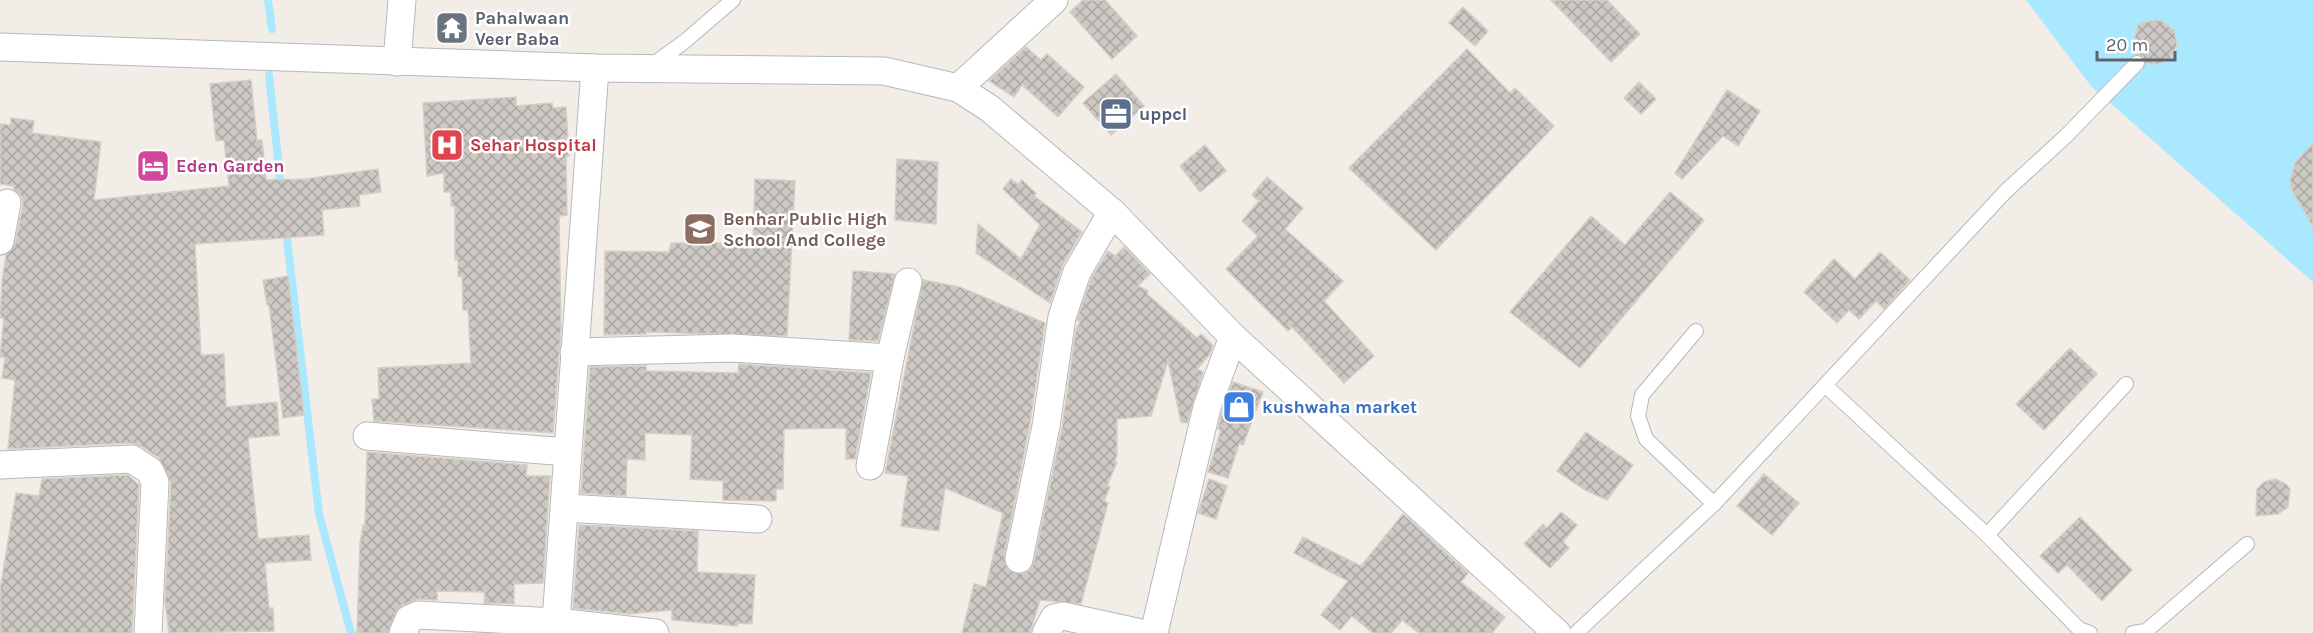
<svg xmlns="http://www.w3.org/2000/svg" width="2313" height="633" viewBox="0 0 2313 633" font-family="Karla,sans-serif">
  <defs>
    <pattern id="building-cross-hatch" width="8" height="8" patternUnits="userSpaceOnUse" patternTransform="scale(1.5)"><rect width="8" height="8" fill="#cdc8c4"/><path d="M0 0l8 8M0 8l8-8" fill="none" stroke="#aaa6a3"/></pattern>
  </defs>
  <rect width="100%" height="100%" fill="#f2ede7"/>
  <!-- water -->
  <path fill="#a9e8ff" d="M 2026,0 L 2313,0 L 2313,282 L 2091,86 Z"/>
  <g fill="none" stroke-linecap="round" stroke-linejoin="round">
    <!-- stream -->
    <g stroke="#a9e8ff" stroke-width="8">
      <path d="M 268,0 L 272,29"/>
      <path d="M 269,75 L 281,188"/>
      <path d="M 286,230 L 319,514 L 351,633"/>
    </g>
  </g>
  <!-- building -->
  <g fill="url(#building-cross-hatch)" stroke="#d7cec4" stroke-width="1.5">
    <path d="M 1083,0 L 1105,0 L 1137,36 L 1112,59 L 1070,12 Z"/>
    <path d="M 1551,0 L 1607,0 L 1640,34 L 1611,62 Z"/>
    <path d="M 1463,7 L 1488,31 L 1475,46 L 1449,23 Z"/>
    <path d="M 2154,20 L 2161,21 L 2174,30 L 2177,45 L 2170,58 L 2158,64 L 2146,63 L 2143,56 L 2136,54 L 2133,45 L 2138,24 Z"/>
    <path d="M 1026,47 L 1041,60 L 1047,54 L 1084,87 L 1058,117 L 1022,85 L 1014,97 L 989,81 Z"/>
    <path d="M 1467,49 L 1510,93 L 1515,88 L 1554,126 L 1436,250 L 1349,168 Z"/>
    <path d="M 1116,74 L 1144,106 L 1111,135 L 1083,103 Z"/>
    <path d="M 251,80 L 257,140 L 262,140 L 266,180 L 305,179 L 378,169 L 381,192 L 359,195 L 360,206 L 322,210 L 324,235 L 195,244 L 201,355 L 224,354 L 226,407 L 277,402 L 279,435 L 248,438 L 258,539 L 309,535 L 311,560 L 265,563 L 269,608 L 273,608 L 274,631 L 169,633 L 165,601 L 171,483 L 159,458 L 141,446 L 131,443 L 8,449 L 15,380 L 2,378 L 5,357 L 0,357 L 4,318 L 0,318 L 2,281 L 6,255 L 15,244 L 23,205 L 22,197 L 14,189 L 14,186 L 0,184 L 0,124 L 11,125 L 11,118 L 34,121 L 32,133 L 101,142 L 94,200 L 229,186 L 224,140 L 216,141 L 210,84 Z"/>
    <path d="M 1639,82 L 1656,99 L 1641,114 L 1624,98 Z"/>
    <path d="M 1727,90 L 1760,111 L 1738,146 L 1723,136 L 1682,179 L 1675,173 Z"/>
    <path d="M 516,97 L 516,106 L 552,103 L 553,108 L 566,107 L 569,156 L 566,156 L 567,215 L 559,216 L 561,328 L 553,433 L 374,421 L 372,399 L 379,399 L 378,368 L 471,363 L 468,310 L 463,310 L 462,276 L 458,277 L 458,259 L 455,260 L 455,206 L 451,206 L 451,192 L 444,192 L 444,173 L 427,176 L 423,103 Z"/>
    <path d="M 2313,143 L 2313,227 L 2292,190 L 2290,181 L 2295,163 Z"/>
    <path d="M 1205,145 L 1226,171 L 1200,192 L 1180,166 Z"/>
    <path d="M 897,159 L 938,162 L 936,224 L 895,220 Z"/>
    <path d="M 1267,177 L 1303,208 L 1285,229 L 1343,281 L 1324,301 L 1374,356 L 1344,383 L 1292,327 L 1288,331 L 1226,269 L 1258,236 L 1242,221 L 1259,201 L 1252,195 Z"/>
    <path d="M 755,179 L 795,181 L 787,336 L 646,332 L 646,334 L 604,335 L 605,251 L 669,252 L 671,243 L 753,243 Z"/>
    <path d="M 1011,179 L 1018,184 L 1022,180 L 1036,193 L 1034,196 L 1082,232 L 1063,264 L 1050,303 L 976,253 L 978,224 L 1021,259 L 1040,225 L 1003,189 Z"/>
    <path d="M 1670,192 L 1704,220 L 1580,368 L 1510,312 L 1591,216 L 1625,245 Z"/>
    <path d="M 1124,247 L 1150,274 L 1138,286 L 1148,291 L 1147,294 L 1197,338 L 1201,334 L 1213,345 L 1210,354 L 1197,369 L 1203,372 L 1187,423 L 1181,422 L 1168,361 L 1151,416 L 1117,419 L 1117,455 L 1115,461 L 1117,462 L 1107,486 L 1110,487 L 1104,501 L 1108,503 L 1081,604 L 1040,600 L 1030,633 L 962,633 L 974,584 L 986,587 L 1003,513 L 945,488 L 939,531 L 901,526 L 908,476 L 885,473 L 923,280 L 960,287 L 1045,323 L 1030,423 L 1004,556 L 1008,570 L 1023,574 L 1030,570 L 1034,562 L 1062,428 L 1076,329 L 1080,322 L 1077,320 L 1091,279 L 1108,251 L 1115,256 Z"/>
    <path d="M 1880,252 L 1910,280 L 1884,309 L 1876,301 L 1859,319 L 1849,310 L 1837,323 L 1804,292 L 1834,259 L 1855,279 Z"/>
    <path d="M 853,271 L 895,274 L 878,341 L 849,340 Z"/>
    <path d="M 288,276 L 304,415 L 283,418 L 269,305 L 267,305 L 263,280 Z"/>
    <path d="M 2070,348 L 2097,374 L 2044,430 L 2016,404 Z"/>
    <path d="M 739,364 L 871,373 L 855,459 L 846,459 L 846,428 L 784,429 L 783,489 L 776,489 L 776,501 L 723,500 L 723,481 L 690,479 L 692,435 L 645,433 L 645,460 L 627,459 L 626,496 L 581,493 L 590,367 L 646,366 L 646,371 L 738,373 Z"/>
    <path d="M 1233,382 L 1263,392 L 1243,445 L 1239,444 L 1228,478 L 1208,472 L 1221,430 L 1218,429 L 1222,412 Z"/>
    <path d="M 1586,432 L 1633,465 L 1607,500 L 1585,490 L 1557,471 Z"/>
    <path d="M 367,452 L 527,465 L 526,476 L 550,476 L 543,583 L 514,584 L 514,604 L 484,603 L 485,592 L 437,591 L 437,600 L 418,599 L 402,605 L 395,613 L 388,633 L 357,633 L 360,543 L 363,525 L 365,525 Z"/>
    <path d="M 1764,474 L 1799,503 L 1772,535 L 1737,506 Z"/>
    <path d="M 128,475 L 139,485 L 132,633 L 0,633 L 0,590 L 16,493 L 39,496 L 42,479 Z"/>
    <path d="M 1209,479 L 1227,486 L 1216,519 L 1198,513 Z"/>
    <path d="M 2275,479 L 2286,484 L 2290,489 L 2288,507 L 2278,514 L 2256,516 L 2257,489 L 2264,482 Z"/>
    <path d="M 1561,512 L 1577,525 L 1563,542 L 1569,548 L 1550,568 L 1524,544 L 1543,524 L 1547,528 Z"/>
    <path d="M 1403,514 L 1468,573 L 1461,582 L 1505,617 L 1492,633 L 1419,633 L 1402,620 L 1391,633 L 1373,633 L 1352,616 L 1340,630 L 1321,615 L 1348,581 L 1294,553 L 1303,537 L 1361,566 Z"/>
    <path d="M 2080,517 L 2132,570 L 2102,601 L 2067,565 L 2058,573 L 2040,556 Z"/>
    <path d="M 579,525 L 698,531 L 697,572 L 755,575 L 752,624 L 738,623 L 737,626 L 672,620 L 672,610 L 629,614 L 573,608 Z"/>
  </g>
  <g fill="none" stroke-linecap="round" stroke-linejoin="round">
    <!-- lane casing -->
    <g stroke="#b4b9bc" stroke-width="16">
      <g id="lane">
        <path d="M 651,66 L 684,42 L 733,0"/>
        <path d="M 1696,331 L 1642,395 L 1638,416 L 1646,439 L 1714,504"/>
        <path d="M 1825,385 L 1987,535 L 2079,629 L 2090,633"/>
        <path d="M 1987,535 L 2126,384"/>
        <path d="M 1576,633 L 1714,504 L 2006,191 L 2066,136 L 2137,63"/>
        <path d="M 2133,633 L 2146,631 L 2247,544"/>
      </g>
    </g>
    <!-- street casing -->
    <g stroke="#b4b9bc" stroke-width="29">
      <g id="street">
        <path d="M 0,47 L 595,68 L 884,71 L 958,88 L 989,108 L 1112,212 L 1233,337 L 1557,633"/>
        <path d="M 397,62 L 402,0"/>
        <path d="M 958,88 L 1054,0"/>
        <path d="M 0,241 L 7,203"/>
        <path d="M 574,352 L 733,348 L 890,358"/>
        <path d="M 367,436 L 567,452"/>
        <path d="M 0,465 L 132,459 L 150,471 L 155,482 L 148,633"/>
        <path d="M 870,466 L 890,358 L 908,282"/>
        <path d="M 565,508 L 758,519"/>
        <path d="M 1019,559 L 1046,426 L 1062,317 L 1077,272 L 1112,212"/>
        <path d="M 556,622 L 655,633"/>
        <path d="M 403,633 L 409,619 L 418,615 L 556,622 L 595,68"/>
        <path d="M 1046,633 L 1054,618 L 1063,616 L 1141,633"/>
        <path d="M 1154,633 L 1207,407 L 1233,337"/>
      </g>
    </g>
    <!-- lane -->
    <use href="#lane" stroke="#fff" stroke-width="14"/>
    <!-- street -->
    <use href="#street" stroke="#fff" stroke-width="27"/>
  </g>
  <!-- icons -->
  <defs>
    <g id="temple-square" transform="scale(1.725)"><rect x="-9" y="-9" width="18" height="18" rx="4" fill="#6b7280" stroke="#fff"/><path d="M0-6L5-2H3V0L6.5 2.5H4V6H1.5V3h-3V6H-4V2.5H-6.5L-3 0V-2H-5Z" fill="#fff"/></g>
    <g id="office-square" transform="scale(1.725)"><rect x="-9" y="-9" width="18" height="18" rx="4" fill="#5c6f8a" stroke="#fff"/><path d="M-6-3h4V-5.5h4V-3h4V5H-6ZM-1-4.5V-3h2v-1.5ZM-6 0V1H6V0Z" fill="#fff"/></g>
    <g id="hospital-square" transform="scale(1.725)"><rect x="-9" y="-9" width="18" height="18" rx="4" fill="#e0444e" stroke="#fff"/><path d="M-5-5h3v3.5h4V-5h3V5h-3V1.5h-4V5h-3Z" fill="#fff"/></g>
    <g id="hotel-square" transform="scale(1.725)"><rect x="-9" y="-9" width="18" height="18" rx="4" fill="#d1479c" stroke="#fff"/><path d="M-6-4.5h1.5V1H6V5H4.5V3h-9V5H-6ZM-4 0a1.8 1.8 0 1 1 3.6 0ZM.5 0V-2.5h3Q6-2.5 6 0Z" fill="#fff"/></g>
    <g id="school-square" transform="scale(1.725)"><rect x="-9" y="-9" width="18" height="18" rx="4" fill="#8d6e63" stroke="#fff"/><path d="M0-5L7-2L0 1L-7-2ZM-4 1L0 2.5L4 1V4Q0 6-4 4Z" fill="#fff"/></g>
    <g id="shop-square" transform="scale(1.725)"><rect x="-9" y="-9" width="18" height="18" rx="4" fill="#3f7fe0" stroke="#fff"/><path d="M-5-2.5h2.3a2.7 3.5 0 0 1 5.4 0H5L5.5 6h-11ZM-1.5-2.5h3a1.5 2.3 0 0 0-3 0Z" fill="#fff"/></g>
  </defs>
  <g fill-rule="evenodd">
    <use href="#temple-square" x="452" y="28"/>
    <use href="#office-square" x="1116" y="114"/>
    <use href="#hospital-square" x="447" y="145"/>
    <use href="#hotel-square" x="153" y="166"/>
    <use href="#school-square" x="700" y="229"/>
    <use href="#shop-square" x="1239" y="407"/>
  </g>
  <g text-anchor="middle" stroke-width="5" stroke-linejoin="round" paint-order="stroke">
    <!-- worship labels -->
    <g font-size="18" font-weight="bold" fill="#5b616d" stroke="#fff" text-anchor="start">
      <text x="475" y="24">Pahalwaan<tspan x="475" dy="21">Veer Baba</tspan></text>
    </g>
    <!-- service labels -->
    <g font-size="18" font-weight="bold" fill="#4e5e75" stroke="#fff" text-anchor="start">
      <text x="1139" y="120">uppcl</text>
    </g>
    <!-- health labels -->
    <g font-size="18" font-weight="bold" fill="#be3a42" stroke="#fff" text-anchor="start">
      <text x="470" y="151">Sehar Hospital</text>
    </g>
    <!-- hotel labels -->
    <g font-size="18" font-weight="bold" fill="#b23c85" stroke="#fff" text-anchor="start">
      <text x="176" y="172">Eden Garden</text>
    </g>
    <!-- education labels -->
    <g font-size="18" font-weight="bold" fill="#785e54" stroke="#fff" text-anchor="start">
      <text x="723" y="225">Benhar Public High<tspan x="723" dy="21">School And College</tspan></text>
    </g>
    <!-- shop labels -->
    <g font-size="18" font-weight="bold" fill="#366cbe" stroke="#fff" text-anchor="start">
      <text x="1262" y="413">kushwaha market</text>
    </g>
  </g>
  <!-- scale -->
  <path d="M2097 51v9h78v-9" fill="none" stroke="#5e6469" stroke-width="3"/>
  <text x="2106" y="51" font-size="18" fill="#5e6469" stroke="#ffffff" stroke-width="4.5" paint-order="stroke">20 m</text>
</svg>
